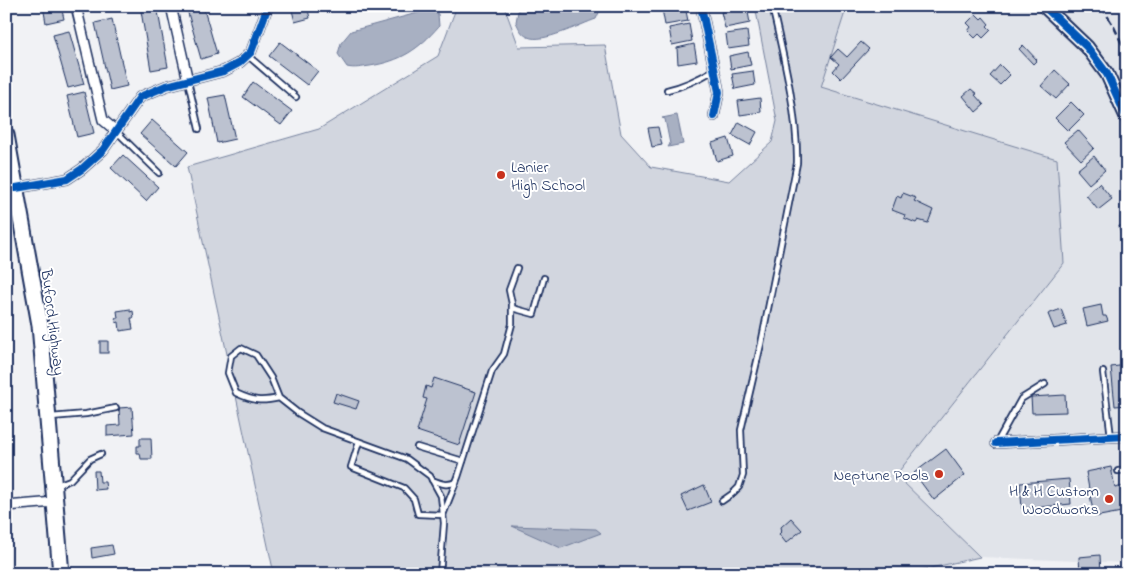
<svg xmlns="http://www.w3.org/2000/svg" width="1133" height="580" viewBox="0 0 1133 580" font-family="'Indie Flower',sans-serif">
  <rect width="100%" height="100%" fill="#f1f2f5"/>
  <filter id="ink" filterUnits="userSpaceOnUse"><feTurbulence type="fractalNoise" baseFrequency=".02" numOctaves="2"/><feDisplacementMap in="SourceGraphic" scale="10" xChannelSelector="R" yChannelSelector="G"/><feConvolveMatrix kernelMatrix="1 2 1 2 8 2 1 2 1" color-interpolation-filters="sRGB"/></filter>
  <g filter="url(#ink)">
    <!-- built -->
    <path fill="#e1e4ea" d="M 847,6 L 1127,6 L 1127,563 L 980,557 L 896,475 L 1064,263 L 821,87 Z"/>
    <!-- green -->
    <path fill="#d2d6df" stroke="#76829e" d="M 457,6 L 504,6 L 519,47 L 605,45 L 621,134 L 651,167 L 729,181 L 772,142 L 777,121 L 755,6 L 847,6 L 821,87 L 1057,159 L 1064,263 L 896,475 L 980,557 L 903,574 L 274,574 L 187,167 L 319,129 L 438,56 Z"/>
    <!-- water -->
    <g fill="#a8b0c2" stroke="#707c9a">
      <path d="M 519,6 L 602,6 L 596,19 C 581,24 542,44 528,37 C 521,34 519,28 516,22 Z"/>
      <path d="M 432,9 L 438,14 L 439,26 C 418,50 401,61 370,66 C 362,67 355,69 347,67 L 338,54 L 341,43 L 351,31 Z"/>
      <path d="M 677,115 L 683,144 L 668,147 L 670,144 L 665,119 L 662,118 Z"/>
      <path d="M 512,526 L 596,529 L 601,533 L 561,548 Z"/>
    </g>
    <!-- building -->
    <g fill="#bcc2d0" stroke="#1b2f5e">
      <path d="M 43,6 L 61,6 L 64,19 L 46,23 Z"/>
      <path d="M 139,6 L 157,6 L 168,67 L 151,70 L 141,11 L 145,10 L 144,7 L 139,8 Z"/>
      <path d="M 186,6 L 203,6 L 217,54 L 201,59 Z"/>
      <path d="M 291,6 L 307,6 L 310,18 L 295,22 Z"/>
      <path d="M 679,6 L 685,6 L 688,21 L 665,25 L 662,9 Z"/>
      <path d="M 747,7 L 750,23 L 725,28 L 721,12 Z"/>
      <path d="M 976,14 L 981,19 L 983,17 L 989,24 L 987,26 L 991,30 L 983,38 L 979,34 L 975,38 L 968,31 L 971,27 L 967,23 Z"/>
      <path d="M 112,19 L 127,86 L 110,90 L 95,23 Z"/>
      <path d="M 689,24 L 692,41 L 672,45 L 669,28 Z"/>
      <path d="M 69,31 L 84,84 L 68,88 L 53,35 Z"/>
      <path d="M 747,31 L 749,46 L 728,49 L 726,34 Z"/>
      <path d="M 280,42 L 318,71 L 307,85 L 269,56 Z"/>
      <path d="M 861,42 L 869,49 L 841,79 L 833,71 L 839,64 L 831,57 L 838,49 L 847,57 Z"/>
      <path d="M 694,44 L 697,61 L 678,64 L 677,48 Z"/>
      <path d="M 1023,45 L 1037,60 L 1033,64 L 1019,49 Z"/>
      <path d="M 748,52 L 751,65 L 731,69 L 729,56 Z"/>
      <path d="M 1000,65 L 1010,75 L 1000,85 L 990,76 Z"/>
      <path d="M 1055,70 L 1070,84 L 1056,99 L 1041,86 Z"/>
      <path d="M 753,71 L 755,85 L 735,89 L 732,74 Z"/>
      <path d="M 253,82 L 292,111 L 281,125 L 243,97 Z"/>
      <path d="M 971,89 L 977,94 L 975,95 L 984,105 L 976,112 L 963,96 Z"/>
      <path d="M 84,92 L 94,133 L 77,137 L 67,96 Z"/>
      <path d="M 225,95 L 235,139 L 217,143 L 208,98 Z"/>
      <path d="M 760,98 L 761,112 L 740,115 L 738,101 Z"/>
      <path d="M 1071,102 L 1084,115 L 1068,131 L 1055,118 Z"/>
      <path d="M 152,120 L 188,152 L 176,166 L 140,134 Z"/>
      <path d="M 739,122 L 757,132 L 750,145 L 732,135 Z"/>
      <path d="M 658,127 L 662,145 L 652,147 L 648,128 Z"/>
      <path d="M 1078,130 L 1094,148 L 1081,160 L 1064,142 Z"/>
      <path d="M 728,138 L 733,156 L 717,161 L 712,143 Z"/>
      <path d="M 123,155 L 158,187 L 146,201 L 111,168 Z"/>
      <path d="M 1094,156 L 1105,170 L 1089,184 L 1077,170 Z"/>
      <path d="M 1099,183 L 1112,199 L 1098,210 L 1086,195 Z"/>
      <path d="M 903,193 L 916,198 L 914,201 L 933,210 L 928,223 L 918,220 L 916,223 L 904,218 L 905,215 L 892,210 L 897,196 L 901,198 Z"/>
      <path d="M 1127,225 L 1127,244 L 1123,245 L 1119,226 Z"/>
      <path d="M 1127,263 L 1127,282 L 1126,282 L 1121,265 Z"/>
      <path d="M 1101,305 L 1103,316 L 1106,316 L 1108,321 L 1087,326 L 1083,309 Z"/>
      <path d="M 130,309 L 130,312 L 133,311 L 134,318 L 131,318 L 133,329 L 120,331 L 119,322 L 116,323 L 115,318 L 118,318 L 117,311 Z"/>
      <path d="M 1061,309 L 1067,325 L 1054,329 L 1048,314 Z"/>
      <rect x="100" y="341" width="8" height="12"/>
      <path d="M 1127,365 L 1127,405 L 1115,406 L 1111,367 Z"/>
      <path d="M 434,378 L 476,392 L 459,445 L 417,431 L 427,399 L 423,398 L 426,386 L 431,388 Z"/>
      <path d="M 336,393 L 359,401 L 356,409 L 333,402 Z"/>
      <path d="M 1065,395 L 1066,412 L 1032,413 L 1031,397 Z"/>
      <path d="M 132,407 L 134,434 L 107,436 L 107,426 L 120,425 L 119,408 Z"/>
      <path d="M 140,438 L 151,438 L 152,459 L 141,459 L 140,453 L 137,453 L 137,446 L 140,446 Z"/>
      <path d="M 946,449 L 965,475 L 934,500 L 914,473 Z"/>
      <path d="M 1111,467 L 1115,488 L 1127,485 L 1127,511 L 1094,517 L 1086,472 Z"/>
      <path d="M 94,471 L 99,471 L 100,482 L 105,482 L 106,489 L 95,490 Z"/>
      <path d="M 1069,479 L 1071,504 L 1022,509 L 1020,483 Z"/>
      <path d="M 704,485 L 711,502 L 688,511 L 681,496 Z"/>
      <path d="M 791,518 L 802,530 L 786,543 L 779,534 L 782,531 L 781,527 Z"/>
      <path d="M 112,545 L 114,554 L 92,558 L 91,548 Z"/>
      <path d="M 1100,555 L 1101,574 L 1080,574 L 1079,557 Z"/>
      <path d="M 1123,563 L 1127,566 L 1127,574 L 1116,574 Z"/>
    </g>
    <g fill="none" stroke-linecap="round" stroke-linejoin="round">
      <!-- lane casing -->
      <g stroke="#1b2f5e" stroke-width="8">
        <g id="lane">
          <path d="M 247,55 L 296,97"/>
          <path d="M 188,81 L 199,129"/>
          <path d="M 667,90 C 685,86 699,79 714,70"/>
          <path d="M 117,132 L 159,173"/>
          <path d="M 512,308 L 534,314 L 544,278"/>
          <path d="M 1103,372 L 1111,437"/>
          <path d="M 279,398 C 261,402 253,401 236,393 L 228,373 L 231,356 L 241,348 L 256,355 L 271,378 L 279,398 L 298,413 L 322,428 L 407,459 L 430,476 L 441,496 L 444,523 L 440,574"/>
          <path d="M 51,417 L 86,414 L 116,408"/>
          <path d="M 359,442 L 351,467 L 404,488 L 414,499 L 418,514 L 443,515 L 458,477 L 492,371 L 504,354 L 512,324 L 512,304 L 509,290 L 517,268"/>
          <path d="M 997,442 L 1021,399 L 1045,384"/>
          <path d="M 417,447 L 463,461"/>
          <path d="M 1118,471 L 1127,470"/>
          <path d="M 432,480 C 442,484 447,486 456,482"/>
          <path d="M 57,485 L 70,480 L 90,459 L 101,454"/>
          <path d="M 722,501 L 732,494 L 739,487 L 743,475 L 741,430 L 761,344 L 797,163 C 798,115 783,54 772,6"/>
        </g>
      </g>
      <!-- street casing -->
      <g stroke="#1b2f5e" stroke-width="12">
        <g id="street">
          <path d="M 76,6 L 103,120 L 116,131"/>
          <path d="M 171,6 L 188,81"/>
          <path d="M 701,6 L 719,92 L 714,116"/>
          <path d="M 16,188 L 67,179 L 82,169 L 103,150 L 140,97 L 166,86 L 224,71 L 239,63 L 251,52 L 268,6"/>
          <path d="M 996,443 L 1127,436"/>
          <path d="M 6,506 L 55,502"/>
        </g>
      </g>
      <!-- secondary casing -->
      <g stroke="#1b2f5e" stroke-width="16">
        <path id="secondary" d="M 1044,6 L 1087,47 L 1107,74 L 1127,118"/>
      </g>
      <!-- primary casing -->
      <g stroke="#1b2f5e" stroke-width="19">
        <path id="primary" d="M 6,135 L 40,325 L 61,574"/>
      </g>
      <!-- lane -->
      <use href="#lane" stroke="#fff" stroke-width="4.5"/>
      <!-- street -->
      <use href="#street" stroke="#fff" stroke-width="9"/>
      <!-- secondary -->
      <use href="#secondary" stroke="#fff" stroke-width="12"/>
      <!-- primary -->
      <use href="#primary" stroke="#fff" stroke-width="15"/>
      <!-- rail -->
      <path stroke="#1b2f5e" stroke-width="2.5" stroke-dasharray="8 4" stroke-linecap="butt" d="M 1101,6 L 1113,25 L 1127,54"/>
      <!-- cycleway casing -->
      <g stroke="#fff" stroke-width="11">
        <g id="cycleway">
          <path d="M 701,6 L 719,92 L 714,116"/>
          <path d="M 1044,6 L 1087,47 L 1107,74 L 1127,118"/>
          <path d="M 16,188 L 67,179 L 82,169 L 103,150 L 140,97 L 166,86 L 224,71 L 239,63 L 251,52 L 268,6"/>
          <path d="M 996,443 L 1127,436"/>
        </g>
      </g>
      <!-- cycleway -->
      <use href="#cycleway" stroke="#0057b8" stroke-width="8"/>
    </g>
  </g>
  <!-- markers -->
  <g fill="#c8321e" stroke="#fff" stroke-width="2">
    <circle cx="501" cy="175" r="5"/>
    <circle cx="939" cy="474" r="5"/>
    <circle cx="1109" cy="499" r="5"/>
  </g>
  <g text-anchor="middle" stroke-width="4" stroke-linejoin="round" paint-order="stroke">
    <!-- poi labels -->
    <g font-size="16" fill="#1b2f5e" stroke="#fff" text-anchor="end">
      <text x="511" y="172" text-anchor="start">Lanier<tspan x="511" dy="18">High School</tspan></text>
      <text x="929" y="480">Neptune Pools</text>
      <text x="1099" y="496">H &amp; H Custom<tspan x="1099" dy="18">Woodworks</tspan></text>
    </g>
    <!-- street labels -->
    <g font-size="16" fill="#1b2f5e" stroke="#fff">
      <text transform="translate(54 322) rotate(83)" y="6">Buford Highway</text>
    </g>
  </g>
  <!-- margin -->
  <rect width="1133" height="580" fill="none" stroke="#fff" stroke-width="25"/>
  <rect x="12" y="12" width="1108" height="555" fill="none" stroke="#1b2f5e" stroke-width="2" filter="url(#ink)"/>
</svg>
